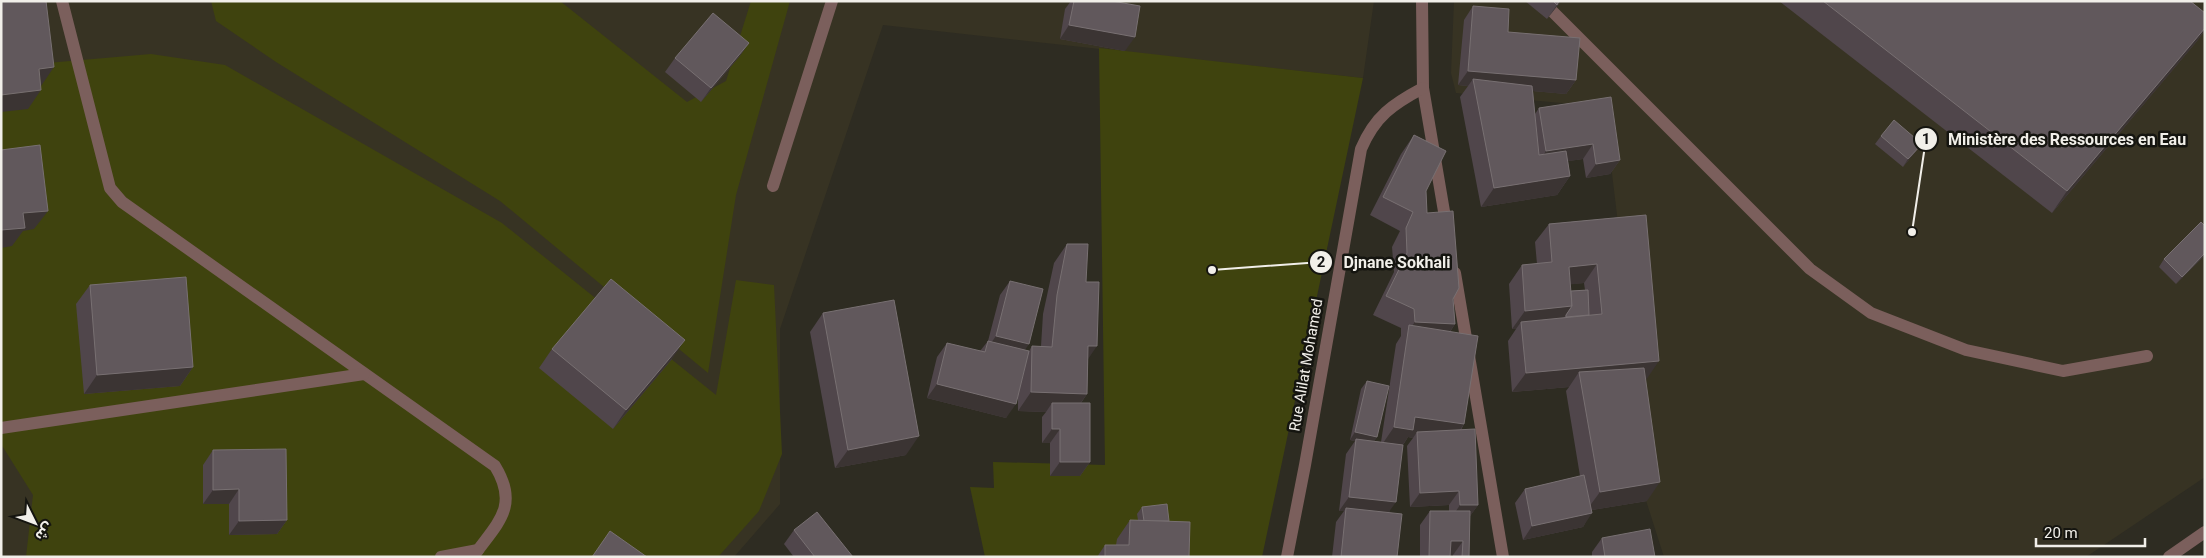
<svg xmlns="http://www.w3.org/2000/svg" width="2206" height="558" viewBox="0 0 2206 558" font-family="Roboto,'Noto Sans Arabic',sans-serif">
  <rect width="100%" height="100%" fill="#2e2c22"/>
  <!-- built -->
  <g fill="#373323">
    <path d="M 1,1 L 1374,1 L 1363,78 L 883,25 L 780,329 L 780,504 L 734,557 L 1,557 Z"/>
    <path d="M 1454,1 L 2205,1 L 2205,477 L 2086,557 L 1664,557 L 1602,362 L 1634,356 L 1604,107 L 1456,93 L 1451,73 Z"/>
  </g>
  <!-- green -->
  <g fill="#3f430e">
    <path d="M 211,1 L 560,1 L 687,102 L 726,81 L 751,1 L 790,1 L 736,195 L 708,373 L 500,201 L 276,62 L 216,21 Z"/>
    <path d="M 1099,48 L 1363,78 L 1262,557 L 985,557 L 970,487 L 994,488 L 993,462 L 1105,465 Z"/>
    <path d="M 151,54 L 225,65 L 502,223 L 716,395 L 736,280 L 774,285 L 782,454 L 759,511 L 718,557 L 26,557 L 33,495 L 1,444 L 1,67 Z"/>
  </g>
  <g fill="none" stroke-linecap="round" stroke-linejoin="round">
    <!-- lane -->
    <g stroke="#7b5f5c" stroke-width="12">
      <path d="M 62,1 L 110,188 L 122,202 L 495,466 C 520,507 497,523 473,557"/>
      <path d="M 1542,1 L 1810,269 L 1871,313 L 1966,350 L 2063,371 L 2147,356"/>
      <path d="M 773,186 L 832,1"/>
      <path d="M 1,428 L 364,374"/>
      <path d="M 441,557 L 478,550"/>
    </g>
    <!-- street -->
    <g stroke="#7b5f5c" stroke-width="12">
      <path d="M 1422,1 L 1423,88 L 1447,229"/>
      <path d="M 1455,273 L 1503,557"/>
      <path d="M 1287,557 L 1305,465 L 1361,149 C 1375,116 1393,104 1423,88"/>
      <path d="M 2169,557 L 2205,532"/>
    </g>
  </g>
  <!-- wall -->
  <g fill="#50464b" fill-rule="evenodd">
    <path d="M 1071,1 L 1112,1 L 1125,51 L 1060,39 L 1065,9 Z"/>
    <path d="M 1525,1 L 1561,1 L 1547,19 Z"/>
    <path d="M 1779,1 L 2190,1 L 2205,13 L 2205,30 L 2197,41 L 2052,213 Z"/>
    <path d="M 1473,6 L 1508,32 L 1576,80 L 1566,94 L 1533,91 L 1535,114 L 1539,108 L 1620,160 L 1610,174 L 1586,178 L 1583,159 L 1568,161 L 1570,176 L 1557,195 L 1481,207 L 1460,97 L 1468,86 L 1458,85 L 1464,20 Z"/>
    <path d="M 749,43 L 739,57 L 701,102 L 665,72 L 675,58 Z"/>
    <path d="M 1414,135 L 1426,191 L 1427,213 L 1453,299 L 1455,324 L 1450,332 L 1464,424 L 1461,430 L 1478,505 L 1470,516 L 1469,557 L 1453,557 L 1453,555 L 1450,555 L 1450,557 L 1420,557 L 1420,525 L 1430,511 L 1449,511 L 1449,505 L 1410,507 L 1407,446 L 1413,438 L 1408,437 L 1403,445 L 1389,513 L 1397,557 L 1332,557 L 1336,522 L 1344,511 L 1339,511 L 1346,454 L 1355,441 L 1350,440 L 1361,389 L 1367,381 L 1377,437 L 1374,441 L 1381,442 L 1396,344 L 1401,336 L 1401,328 L 1373,315 L 1394,272 L 1392,247 L 1400,231 L 1370,215 L 1401,154 Z"/>
    <path d="M 1881,136 L 1916,151 L 1903,167 L 1875,144 Z"/>
    <path d="M 1646,215 L 1646,380 L 1647,501 L 1592,510 L 1583,527 L 1523,540 L 1515,503 L 1525,489 L 1580,476 L 1566,391 L 1569,387 L 1512,392 L 1508,341 L 1516,329 L 1512,329 L 1509,284 L 1522,265 L 1537,264 L 1535,242 L 1549,224 ZM 1584,283 L 1585,290 L 1571,291 L 1570,284 Z"/>
    <path d="M 1067,244 L 1086,282 L 1088,360 L 1087,394 L 1081,403 L 1090,462 L 1080,476 L 1050,476 L 1050,443 L 1042,443 L 1042,417 L 1046,412 L 1018,411 L 1018,392 L 1006,418 L 927,398 L 937,357 L 947,343 L 980,351 L 988,341 L 1000,295 L 1010,281 L 1025,350 L 1029,351 L 1032,346 L 1041,346 L 1043,314 L 1054,263 Z"/>
    <path d="M 2205,255 L 2176,284 L 2159,267 L 2164,259 Z"/>
    <path d="M 90,285 L 193,367 L 180,386 L 84,394 L 76,304 Z"/>
    <path d="M 823,313 L 906,455 L 835,468 L 810,332 Z"/>
    <path d="M 552,349 L 672,359 L 613,429 L 539,368 Z"/>
    <path d="M 213,450 L 287,520 L 277,534 L 229,535 L 229,504 L 203,504 L 203,465 Z"/>
    <path d="M 1142,507 L 1169,521 L 1189,557 L 1097,557 L 1105,545 L 1116,545 L 1117,539 L 1130,520 L 1138,520 L 1137,514 Z"/>
    <path d="M 794,530 L 853,557 L 794,557 L 784,544 Z"/>
    <path d="M 1602,538 L 1655,557 L 1592,557 L 1592,552 Z"/>
  </g>
  <!-- shaded-wall -->
  <g fill="#3b3433">
    <path d="M 1559,1 L 1561,1 L 1547,19 L 1557,5 Z"/>
    <path d="M 1069,25 L 1135,37 L 1125,51 L 1060,39 Z"/>
    <path d="M 2205,28 L 2205,30 L 2197,41 L 2052,213 L 2067,191 Z"/>
    <path d="M 749,43 L 739,57 L 701,102 L 711,88 Z"/>
    <path d="M 54,67 L 41,86 L 39,69 Z"/>
    <path d="M 1468,71 L 1576,80 L 1566,94 L 1475,86 L 1473,79 L 1468,86 L 1458,85 Z"/>
    <path d="M 41,90 L 28,109 L 1,112 L 1,95 Z"/>
    <path d="M 1593,144 L 1583,159 L 1536,166 L 1546,151 Z"/>
    <path d="M 1922,144 L 1916,151 L 1903,167 L 1908,159 Z"/>
    <path d="M 1620,160 L 1610,174 L 1586,178 L 1596,164 Z"/>
    <path d="M 1570,176 L 1557,195 L 1481,207 L 1494,188 Z"/>
    <path d="M 48,211 L 34,229 L 23,231 L 12,246 L 1,248 L 1,230 L 23,213 Z"/>
    <path d="M 2205,253 L 2205,255 L 2176,284 L 2182,277 Z"/>
    <path d="M 1597,264 L 1584,283 L 1556,286 L 1569,267 Z"/>
    <path d="M 1572,306 L 1559,325 L 1521,322 L 1516,329 L 1512,329 L 1525,311 Z"/>
    <path d="M 1415,322 L 1455,324 L 1442,343 L 1408,331 Z"/>
    <path d="M 996,336 L 1029,344 L 1019,359 L 986,350 Z"/>
    <path d="M 685,340 L 672,359 L 613,429 L 626,410 Z"/>
    <path d="M 1088,346 L 1097,346 L 1084,365 Z"/>
    <path d="M 1659,361 L 1646,380 L 1579,372 L 1569,387 L 1512,392 L 1526,373 Z"/>
    <path d="M 193,367 L 180,386 L 84,394 L 97,375 Z"/>
    <path d="M 937,384 L 1016,404 L 1006,418 L 927,398 Z"/>
    <path d="M 1031,392 L 1087,394 L 1074,412 L 1052,403 L 1046,412 L 1018,411 Z"/>
    <path d="M 1415,417 L 1464,424 L 1451,443 L 1417,432 L 1413,438 L 1408,437 L 1400,449 L 1381,446 L 1394,427 Z"/>
    <path d="M 1052,429 L 1060,429 L 1050,443 L 1042,443 Z"/>
    <path d="M 1355,432 L 1377,437 L 1372,445 L 1356,439 L 1355,441 L 1350,440 Z"/>
    <path d="M 919,436 L 906,455 L 835,468 L 848,450 Z"/>
    <path d="M 1060,462 L 1090,462 L 1080,476 L 1050,476 Z"/>
    <path d="M 1660,482 L 1647,501 L 1586,511 L 1600,492 Z"/>
    <path d="M 239,489 L 229,504 L 203,504 L 213,490 Z"/>
    <path d="M 1459,491 L 1449,505 L 1410,507 L 1420,493 Z"/>
    <path d="M 1349,497 L 1396,502 L 1386,516 L 1346,508 L 1344,511 L 1339,511 Z"/>
    <path d="M 1460,505 L 1478,505 L 1468,519 L 1450,520 Z"/>
    <path d="M 1592,513 L 1583,527 L 1523,540 L 1532,526 Z"/>
    <path d="M 287,520 L 277,534 L 229,535 L 239,521 Z"/>
    <path d="M 1451,541 L 1463,541 L 1453,555 L 1441,555 Z"/>
  </g>
  <!-- building -->
  <g fill="#61585c" stroke="#787072">
    <path d="M 1,1 L 46,1 L 54,67 L 39,69 L 41,90 L 1,95 Z"/>
    <path d="M 1074,1 L 1112,1 L 1140,6 L 1135,37 L 1069,25 Z"/>
    <path d="M 1553,1 L 1559,1 L 1557,5 Z"/>
    <path d="M 1823,1 L 2190,1 L 2205,13 L 2205,28 L 2067,191 Z"/>
    <path d="M 1473,6 L 1509,9 L 1508,32 L 1580,38 L 1576,80 L 1468,71 Z"/>
    <path d="M 713,13 L 749,43 L 711,88 L 675,58 Z"/>
    <path d="M 1473,79 L 1532,86 L 1539,155 L 1566,151 L 1570,176 L 1494,188 Z"/>
    <path d="M 1611,97 L 1620,160 L 1596,164 L 1593,144 L 1546,151 L 1539,108 Z"/>
    <path d="M 1894,120 L 1922,144 L 1908,159 L 1881,136 Z"/>
    <path d="M 1414,135 L 1446,151 L 1426,191 L 1427,213 L 1453,211 L 1459,288 L 1453,299 L 1455,324 L 1415,322 L 1414,309 L 1386,296 L 1407,253 L 1406,228 L 1413,212 L 1383,197 Z"/>
    <path d="M 40,145 L 48,211 L 23,213 L 25,228 L 1,230 L 1,150 Z"/>
    <path d="M 1646,215 L 1659,361 L 1526,373 L 1521,322 L 1602,314 L 1597,264 L 1569,267 L 1572,306 L 1525,311 L 1522,265 L 1552,262 L 1549,224 Z"/>
    <path d="M 2201,222 L 2205,226 L 2205,253 L 2182,277 L 2164,259 Z"/>
    <path d="M 1067,244 L 1088,244 L 1086,282 L 1099,282 L 1097,346 L 1088,346 L 1087,394 L 1031,392 L 1032,346 L 1052,347 L 1057,295 Z"/>
    <path d="M 186,277 L 193,367 L 97,375 L 90,285 Z"/>
    <path d="M 611,279 L 685,340 L 626,410 L 552,349 Z"/>
    <path d="M 1010,281 L 1043,289 L 1029,344 L 996,336 Z"/>
    <path d="M 1588,290 L 1589,315 L 1566,317 L 1566,315 L 1572,306 L 1571,291 Z"/>
    <path d="M 894,300 L 919,436 L 848,450 L 823,313 Z"/>
    <path d="M 1409,325 L 1478,336 L 1464,424 L 1415,417 L 1413,430 L 1394,427 Z"/>
    <path d="M 988,341 L 1029,351 L 1016,404 L 937,384 L 947,343 L 985,352 Z"/>
    <path d="M 1644,368 L 1660,482 L 1600,492 L 1579,372 Z"/>
    <path d="M 1367,381 L 1389,386 L 1377,437 L 1355,432 Z"/>
    <path d="M 1052,403 L 1090,403 L 1090,462 L 1060,462 L 1060,429 L 1052,429 Z"/>
    <path d="M 1475,429 L 1478,505 L 1460,505 L 1459,491 L 1420,493 L 1417,432 Z"/>
    <path d="M 1356,439 L 1403,445 L 1396,502 L 1349,497 Z"/>
    <path d="M 286,449 L 287,520 L 239,521 L 239,489 L 213,490 L 213,450 Z"/>
    <path d="M 1584,475 L 1592,513 L 1532,526 L 1525,489 Z"/>
    <path d="M 1167,504 L 1169,521 L 1144,521 L 1142,507 Z"/>
    <path d="M 1346,508 L 1402,514 L 1397,557 L 1341,557 Z"/>
    <path d="M 1430,511 L 1470,511 L 1469,557 L 1462,557 L 1463,541 L 1451,541 L 1450,557 L 1429,557 Z"/>
    <path d="M 817,512 L 853,557 L 815,557 L 794,530 Z"/>
    <path d="M 1130,520 L 1190,522 L 1189,557 L 1105,557 L 1105,545 L 1129,545 Z"/>
    <path d="M 1650,529 L 1655,557 L 1605,557 L 1602,538 Z"/>
    <path d="M 610,531 L 647,557 L 592,557 Z"/>
  </g>
  <g text-anchor="middle" stroke-width="5" stroke-linejoin="round" paint-order="stroke">
    <!-- street labels -->
    <g font-size="15" fill="#f1efe9" stroke="#151510">
      <text transform="translate(1306 365) rotate(-80)" y="5">Rue Alilat Mohamed</text>
    </g>
  </g>
  <!-- callouts -->
  <path fill="none" stroke="#f1efe9" stroke-width="2" d="M1912 232L1926 139M1212 270L1321 262"/>
  <g fill="#f1efe9" stroke="#151510" stroke-width="2">
    <circle cx="1912" cy="232" r="5"/>
    <circle cx="1212" cy="270" r="5"/>
    <circle cx="1926" cy="139" r="12"/>
    <circle cx="1321" cy="262" r="12"/>
  </g>
  <g font-size="15" text-anchor="middle" font-weight="bold" fill="#111">
    <text x="1926" y="144">1</text>
    <text x="1321" y="267">2</text>
  </g>
  <g font-size="16" text-anchor="middle" font-weight="bold" fill="#f1efe9" stroke="#151510" stroke-width="5" stroke-linejoin="round" paint-order="stroke">
    <text x="2067" y="145">Ministère des Ressources en Eau</text>
    <text x="1397" y="268">Djnane Sokhali</text>
  </g>
  <!-- border -->
  <rect width="2206" height="558" fill="none" stroke="#f1efe9" stroke-width="5"/>
  <!-- north arrow -->
  <g transform="translate(35 523) rotate(132)" stroke="#151510" stroke-width="4" paint-order="stroke">
  <path d="M0-4L9 19L0 12L-9 19Z" fill="#f1efe9"/>
  <text y="-8" font-size="14" font-weight="bold" text-anchor="middle" fill="#f1efe9">ش</text>
  </g>
  <!-- scale -->
  <path d="M2036 538v8h109v-8" fill="none" stroke="#f1efe9" stroke-width="2.5"/>
  <text x="2044" y="538" font-size="15" fill="#f1efe9" stroke="#151510" stroke-width="4" paint-order="stroke">20 m</text>
</svg>
